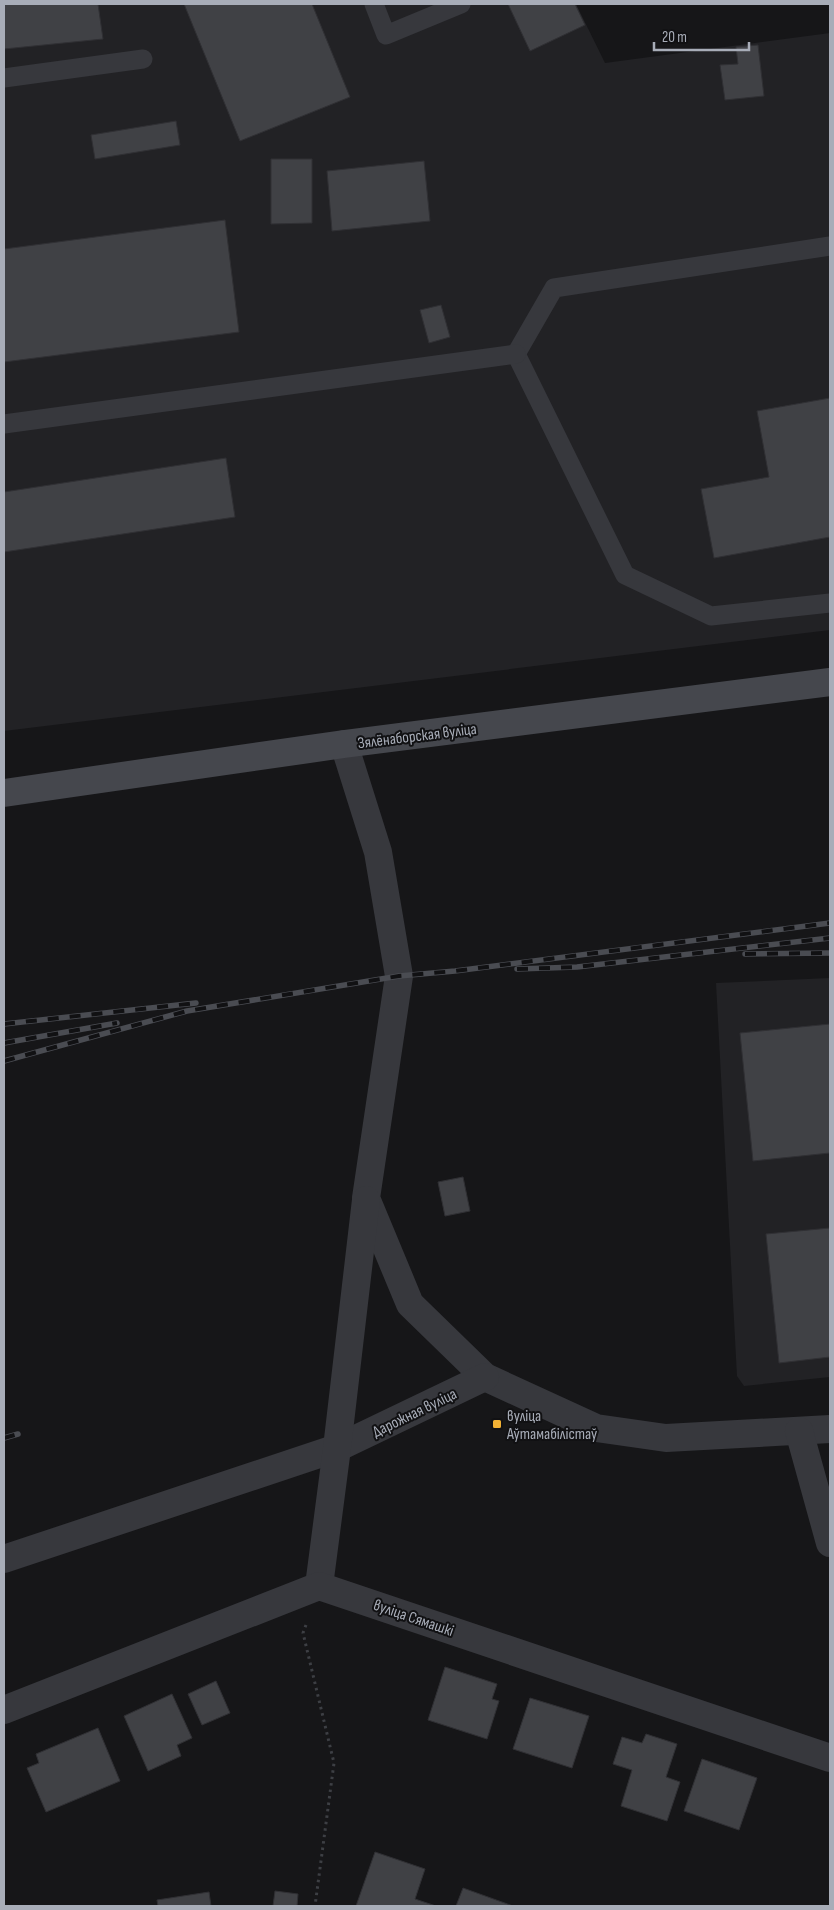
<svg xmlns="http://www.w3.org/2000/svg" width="834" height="1910" viewBox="0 0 834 1910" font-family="'Sofia Sans Condensed',sans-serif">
  <rect width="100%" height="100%" fill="#161618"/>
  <!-- built -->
  <g fill="#222225">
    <path d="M 4,4 L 576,4 L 605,63 L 830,33 L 830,630 L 4,731 Z"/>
    <path d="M 830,978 L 830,1377 L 744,1386 L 737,1376 L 716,983 Z"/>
  </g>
  <!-- building -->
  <g fill="#404145" stroke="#303034">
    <path d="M 4,4 L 98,4 L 103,39 L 4,49 Z"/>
    <path d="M 184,4 L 312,4 L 350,97 L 240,141 Z"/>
    <path d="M 508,4 L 575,4 L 585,25 L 530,51 Z"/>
    <path d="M 758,45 L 764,96 L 725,100 L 720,65 L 738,64 L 736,47 Z"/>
    <path d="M 176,121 L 180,145 L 95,159 L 91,135 Z"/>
    <path d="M 271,159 L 312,159 L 312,223 L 271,224 Z"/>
    <path d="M 424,161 L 430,221 L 332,231 L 327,171 Z"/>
    <path d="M 225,220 L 239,332 L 4,362 L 4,249 Z"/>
    <path d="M 441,305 L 450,337 L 429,343 L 420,310 Z"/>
    <path d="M 830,398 L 830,537 L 714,558 L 701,489 L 769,477 L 757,411 Z"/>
    <path d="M 226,458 L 235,517 L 4,552 L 4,492 Z"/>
    <path d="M 830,1024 L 830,1153 L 753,1161 L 740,1033 Z"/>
    <path d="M 463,1177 L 470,1211 L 445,1216 L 438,1182 Z"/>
    <path d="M 830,1228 L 830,1357 L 779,1363 L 766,1234 Z"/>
    <path d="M 445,1667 L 497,1684 L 492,1699 L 499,1701 L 487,1739 L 428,1720 Z"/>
    <path d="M 216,1681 L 230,1713 L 202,1725 L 188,1694 Z"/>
    <path d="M 172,1694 L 192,1738 L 177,1745 L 181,1756 L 148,1771 L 124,1716 Z"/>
    <path d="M 530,1698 L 589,1716 L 572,1768 L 513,1749 Z"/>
    <path d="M 98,1728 L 120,1781 L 46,1812 L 27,1768 L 39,1763 L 36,1754 Z"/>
    <path d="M 646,1734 L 677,1744 L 666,1777 L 680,1782 L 667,1821 L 621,1806 L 632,1770 L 613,1764 L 622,1737 L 642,1743 Z"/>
    <path d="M 702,1759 L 757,1778 L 739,1830 L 684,1811 Z"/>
    <path d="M 375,1852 L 425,1869 L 415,1899 L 436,1906 L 356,1906 Z"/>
    <path d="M 463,1888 L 513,1906 L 456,1906 Z"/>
    <path d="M 275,1891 L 298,1894 L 297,1906 L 273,1906 Z"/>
    <path d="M 209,1892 L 211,1906 L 158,1906 L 157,1900 Z"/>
  </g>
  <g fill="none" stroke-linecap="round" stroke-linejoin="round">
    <!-- path -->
    <path stroke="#3d3f44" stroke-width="3" stroke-dasharray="2.5 4" stroke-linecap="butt" d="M 306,1625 L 303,1633 L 334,1763 L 315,1906"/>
    <!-- service -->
    <g stroke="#37383d" stroke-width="19">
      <path d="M 374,4 L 386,35 L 461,4"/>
      <path d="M 4,78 L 143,59"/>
      <path d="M 516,354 L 625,575 L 711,616 L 830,603"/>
      <path d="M 516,354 L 554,288 L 830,246"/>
      <path d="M 4,424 L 516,354"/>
    </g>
    <!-- minor -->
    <g stroke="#37383d" stroke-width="28">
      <path d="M 344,744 L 378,852 L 399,976 L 366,1198 L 410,1304 L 485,1377 L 596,1428 L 666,1438 L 830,1429"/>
      <path d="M 799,1431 L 830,1543"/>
      <path d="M 4,1559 L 337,1448 L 485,1377"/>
      <path d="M 319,1586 L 337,1448 L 366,1200"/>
      <path d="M 4,1710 L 319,1586 L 830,1758"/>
    </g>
    <!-- secondary -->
    <path stroke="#45474d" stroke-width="28" d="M 4,793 L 344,744 L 830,682"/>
    <!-- rail casing -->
    <g stroke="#4a4c52" stroke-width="5.5">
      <g id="rail">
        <path d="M 745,954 L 830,953"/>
        <path d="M 517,969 L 577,967 L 830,938"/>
        <path d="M 4,1024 L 196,1003"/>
        <path d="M 4,1043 L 117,1023"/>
        <path d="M 4,1061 L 187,1011 L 399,976 L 455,971 L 830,923"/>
        <path d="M 4,1438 L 18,1434"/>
      </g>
    </g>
    <!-- rail -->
    <use href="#rail" stroke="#111113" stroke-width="4" stroke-dasharray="11" stroke-linecap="butt"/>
  </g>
  <!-- markers -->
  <rect fill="#f2b134" stroke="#111113" stroke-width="2" x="492" y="1419" width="10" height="10" rx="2.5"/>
  <g text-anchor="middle" stroke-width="4" stroke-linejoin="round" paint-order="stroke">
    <!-- street labels -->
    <g font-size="16" fill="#a8adb8" stroke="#111113">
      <text transform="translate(417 735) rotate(-7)" y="6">Зялёнаборская вуліца</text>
      <text transform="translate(414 1412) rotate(-26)" y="6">Дарожная вуліца</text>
      <text transform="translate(414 1617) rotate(19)" y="6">вуліца Сямашкі</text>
    </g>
    <!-- poi labels -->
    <g font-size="16" fill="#a8adb8" stroke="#111113" text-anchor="start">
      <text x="507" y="1421">вуліца<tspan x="507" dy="18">Аўтамабілістаў</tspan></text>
    </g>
  </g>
  <!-- border -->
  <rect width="834" height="1910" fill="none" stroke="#a8adb8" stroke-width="10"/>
  <!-- scale -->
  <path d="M654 42v8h95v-8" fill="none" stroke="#a8adb8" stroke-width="2.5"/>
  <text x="662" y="42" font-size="15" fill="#a8adb8" stroke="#111113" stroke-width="4" paint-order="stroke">20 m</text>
</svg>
